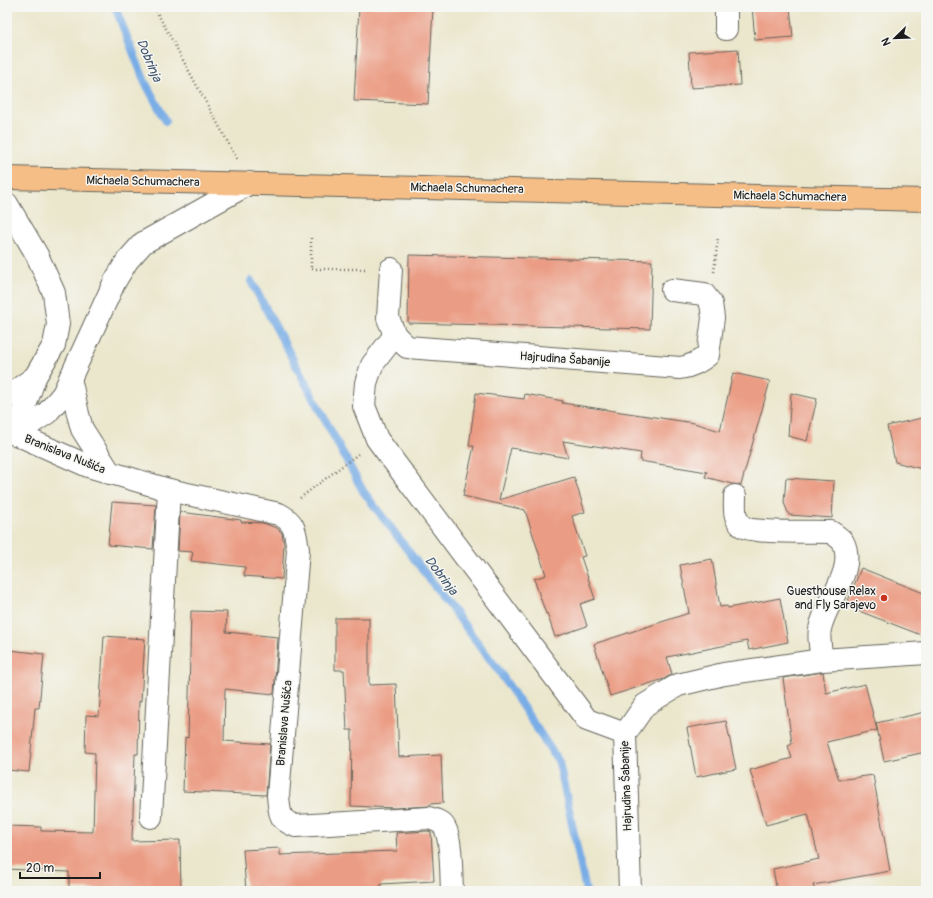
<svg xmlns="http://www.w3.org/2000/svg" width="933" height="898" viewBox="0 0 933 898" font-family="Pangolin,sans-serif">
  <rect width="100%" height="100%" fill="#f6f6f2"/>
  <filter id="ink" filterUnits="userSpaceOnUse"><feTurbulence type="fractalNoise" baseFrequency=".025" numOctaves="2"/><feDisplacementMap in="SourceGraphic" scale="8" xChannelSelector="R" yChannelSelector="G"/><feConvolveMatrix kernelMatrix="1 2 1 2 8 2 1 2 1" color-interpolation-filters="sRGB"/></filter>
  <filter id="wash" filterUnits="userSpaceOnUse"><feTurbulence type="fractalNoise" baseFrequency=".012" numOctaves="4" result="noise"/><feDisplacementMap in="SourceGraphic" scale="16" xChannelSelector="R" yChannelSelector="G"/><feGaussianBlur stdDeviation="0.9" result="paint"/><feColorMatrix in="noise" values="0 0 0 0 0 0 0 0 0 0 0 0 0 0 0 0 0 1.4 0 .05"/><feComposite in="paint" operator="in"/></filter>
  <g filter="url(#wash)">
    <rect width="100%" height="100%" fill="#ebe7cd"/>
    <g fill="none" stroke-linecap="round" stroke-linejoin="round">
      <!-- stream -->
      <g stroke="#79ade6" stroke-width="8">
        <path d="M 115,7 L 145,82 L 166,121"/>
        <path d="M 251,281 L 363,491 L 499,671 L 559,762 L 586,891"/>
      </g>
    </g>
    <g id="blocks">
      <!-- building -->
      <g fill="#eb9c84">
        <path d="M 359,7 L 433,7 L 428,104 L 354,101 Z"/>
        <path d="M 752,7 L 790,7 L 793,37 L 755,40 Z"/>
        <path d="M 738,49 L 740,85 L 691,88 L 689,52 Z"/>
        <path d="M 409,255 L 652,261 L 650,329 L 408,323 Z"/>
        <path d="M 733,373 L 770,381 L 741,485 L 732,484 L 705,477 L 707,472 L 640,461 L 641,453 L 563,441 L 568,458 L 511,448 L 499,500 L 574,477 L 585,512 L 572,516 L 585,556 L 581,557 L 595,599 L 580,604 L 587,626 L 555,637 L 547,613 L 546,614 L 534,579 L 546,575 L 525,510 L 463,496 L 474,446 L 469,446 L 476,393 L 524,399 L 525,394 L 563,401 L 562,403 L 694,423 L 720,431 Z"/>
        <path d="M 791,393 L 817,399 L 807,441 L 788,436 Z"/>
        <path d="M 926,417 L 926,470 L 895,462 L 887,426 Z"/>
        <path d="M 786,478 L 834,481 L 832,518 L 789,515 L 784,503 Z"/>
        <path d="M 112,502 L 156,505 L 153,549 L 108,545 Z"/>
        <path d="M 180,512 L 241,520 L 241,522 L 263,523 L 277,528 L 282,533 L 284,544 L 282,579 L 244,576 L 245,567 L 191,561 L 193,552 L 178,551 Z"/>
        <path d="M 712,559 L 720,607 L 727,606 L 728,608 L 780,598 L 788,642 L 749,650 L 747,641 L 667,657 L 672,674 L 664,679 L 610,696 L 594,644 L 689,613 L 680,565 Z"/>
        <path d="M 861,568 L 926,594 L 926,637 L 846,606 Z"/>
        <path d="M 191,611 L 227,612 L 226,632 L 278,637 L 274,694 L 225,689 L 224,741 L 270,744 L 266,795 L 183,791 L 185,737 L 188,738 Z"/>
        <path d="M 335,618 L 369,618 L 369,685 L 396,684 L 399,757 L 441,755 L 443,803 L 430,804 L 430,806 L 395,808 L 351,806 L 352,730 L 347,730 L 344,670 L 335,670 Z"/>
        <path d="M 104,636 L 145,639 L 141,701 L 139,701 L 138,754 L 135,754 L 132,841 L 180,840 L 181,891 L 69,889 L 69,872 L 7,869 L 7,826 L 41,827 L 41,831 L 93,832 L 95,753 L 85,752 L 86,715 L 99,716 Z"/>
        <path d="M 10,650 L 44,654 L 39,708 L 35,708 L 29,772 L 7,770 L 7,684 Z"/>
        <path d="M 823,672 L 826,693 L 865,684 L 877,730 L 827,742 L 839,780 L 873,775 L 890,871 L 813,885 L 815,891 L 777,891 L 773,869 L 819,859 L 808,814 L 766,825 L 750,770 L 792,758 L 788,746 L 792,744 L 783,678 Z"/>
        <path d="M 926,712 L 926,752 L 884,761 L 876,723 Z"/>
        <path d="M 726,721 L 736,769 L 696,777 L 687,728 Z"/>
        <path d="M 428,831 L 431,832 L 434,881 L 381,884 L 381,891 L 246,891 L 243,850 L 280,848 L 280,855 L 397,851 L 396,833 Z"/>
      </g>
    </g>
  </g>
  <g filter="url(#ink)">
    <use href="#blocks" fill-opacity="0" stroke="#64635a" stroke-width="1"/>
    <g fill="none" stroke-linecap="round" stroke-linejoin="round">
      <!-- minor casing -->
      <g stroke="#64635a" stroke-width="24">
        <g id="minor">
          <path d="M 726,7 L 726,29"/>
          <path d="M 7,204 L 37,255 L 54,293 L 58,324 L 54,345 L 35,377 L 7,397"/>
          <path d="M 391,269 L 388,318 L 395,335 L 407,347 L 680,368 C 692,366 699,362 708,355 L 713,318 L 711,303 L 704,294 L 672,290"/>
          <path d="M 395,335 L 372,365 L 366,383 L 364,406 L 377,439 L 587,720 L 625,734"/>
          <path d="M 70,378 L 78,414 L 82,429 L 110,473"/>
          <path d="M 7,430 L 88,466 L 169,490 L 279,514 C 296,523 295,532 298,550 L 278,796 C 280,813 278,820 296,826 L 429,818 C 436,820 442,822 445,828 C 452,841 451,875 452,891"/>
          <path d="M 15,434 L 47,413 L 63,394 L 115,281 L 127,261 L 143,243 L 250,183"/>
          <path d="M 15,434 L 35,377"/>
          <path d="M 735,496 C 735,507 733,518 742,526 C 751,534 816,531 831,532 C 835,535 840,538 843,542 C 857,570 825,602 820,629 C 818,638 821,651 822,660"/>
          <path d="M 151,817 L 169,490"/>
          <path d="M 630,891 L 625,734 L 645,705 L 678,685 L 724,674 L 822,660 L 926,653"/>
        </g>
      </g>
      <!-- major casing -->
      <g stroke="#64635a" stroke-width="24">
        <path id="major" d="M 7,178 L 926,200"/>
      </g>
      <!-- path -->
      <g stroke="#64635a" stroke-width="2.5" stroke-dasharray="1 3" stroke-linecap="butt">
        <path d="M 154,7 L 237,159"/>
        <path d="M 311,238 L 311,269 L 367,269"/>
        <path d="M 714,272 L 718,237"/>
        <path d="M 300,498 L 358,454"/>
      </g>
      <!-- minor -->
      <use href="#minor" stroke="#fff" stroke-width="22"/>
      <!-- major -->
      <use href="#major" stroke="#f6be87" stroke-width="22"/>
    </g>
  </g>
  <!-- markers -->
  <circle fill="#c8321e" stroke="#f6f6f2" stroke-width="1.5" cx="884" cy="598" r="4"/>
  <g text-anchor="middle" stroke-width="3" stroke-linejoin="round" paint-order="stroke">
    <!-- street labels -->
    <g font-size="12" fill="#1c1c1c" stroke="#f6f6f2">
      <text transform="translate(143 181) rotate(1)" y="4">Michaela Schumachera</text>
      <text transform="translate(467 188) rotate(1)" y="4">Michaela Schumachera</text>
      <text transform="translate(790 196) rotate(1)" y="4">Michaela Schumachera</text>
      <text transform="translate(565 359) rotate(4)" y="4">Hajrudina Šabanije</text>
      <text transform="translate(65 454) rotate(22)" y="4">Branislava Nušića</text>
      <text transform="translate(284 723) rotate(-85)" y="4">Branislava Nušića</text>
      <text transform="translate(626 786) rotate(-92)" y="4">Hajrudina Šabanije</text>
    </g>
    <!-- poi labels -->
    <g font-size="12" fill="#1c1c1c" stroke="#f6f6f2" text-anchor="end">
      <text x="876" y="595">Guesthouse Relax<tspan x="876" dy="14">and Fly Sarajevo</tspan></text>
    </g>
    <!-- water labels -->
    <g font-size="13" font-style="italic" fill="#41566d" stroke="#f6f6f2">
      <text transform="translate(150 60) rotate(67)" y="5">Dobrinja</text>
      <text transform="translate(442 575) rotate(53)" y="5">Dobrinja</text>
    </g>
  </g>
  <!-- margin -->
  <rect width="933" height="898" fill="none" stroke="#f6f6f2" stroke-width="24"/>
  <!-- north arrow -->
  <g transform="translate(895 38) rotate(247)" stroke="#f6f6f2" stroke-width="3" paint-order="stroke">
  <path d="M0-3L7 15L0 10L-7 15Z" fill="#1c1c1c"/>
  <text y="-6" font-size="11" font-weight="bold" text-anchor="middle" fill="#1c1c1c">N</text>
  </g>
  <!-- scale -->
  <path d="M20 872v6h80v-6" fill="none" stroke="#1c1c1c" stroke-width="2"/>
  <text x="26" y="872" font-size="12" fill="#1c1c1c" stroke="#f6f6f2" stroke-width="3" paint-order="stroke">20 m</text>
</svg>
